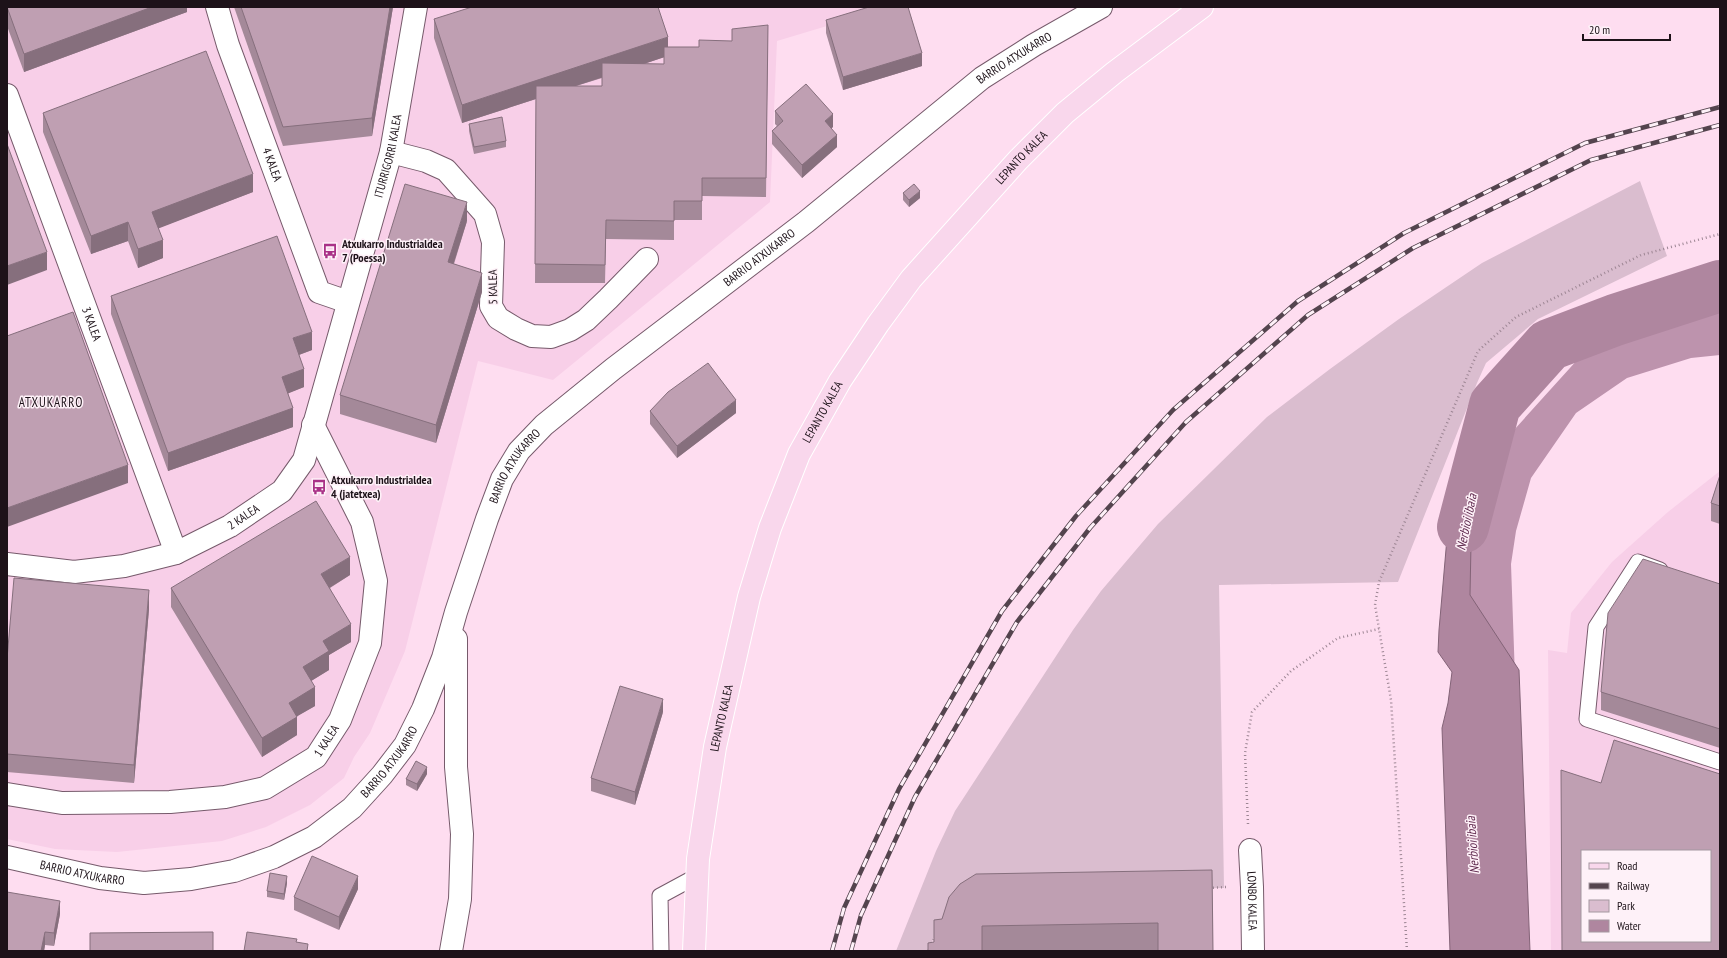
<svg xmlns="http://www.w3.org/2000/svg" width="1727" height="958" viewBox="0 0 1727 958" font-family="'PT Sans Narrow',sans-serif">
  <rect width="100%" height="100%" fill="#feddf0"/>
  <!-- built -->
  <g fill="#f8cfe8" fill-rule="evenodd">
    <path d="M 7,7 L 890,7 L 777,41 L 770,202 L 553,380 L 478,361 L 405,651 L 370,733 L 354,757 L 344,778 L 310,805 L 266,827 L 222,841 L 117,852 L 55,849 L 7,839 Z"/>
    <path d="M 1720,471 L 1720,951 L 1551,951 L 1548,650 L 1567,653 L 1571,613 L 1612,562 L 1668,512 ZM 1582,851 L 1710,851 L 1710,941 L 1582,941 Z"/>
  </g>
  <!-- green -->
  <path fill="#dabdcf" d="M 1640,181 L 1667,256 L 1538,319 L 1486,363 L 1477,383 L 1398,582 L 1219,585 L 1224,888 L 1069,890 L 939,926 L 928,951 L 896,951 L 936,851 L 955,811 L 1073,630 L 1101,591 L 1158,524 L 1267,417 L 1330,369 L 1399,319 L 1482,263 Z"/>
  <!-- forest -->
  <path fill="#bd93ad" d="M 1720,304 L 1720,355 L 1691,358 L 1627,378 L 1576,413 L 1531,478 L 1516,531 L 1511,564 L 1520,819 L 1454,603 L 1504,441 L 1598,337 Z"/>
  <!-- water -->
  <path fill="#af869f" stroke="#836377" d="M 1470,448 L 1493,469 L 1471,544 L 1470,595 L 1519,670 L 1530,951 L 1450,951 L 1442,728 L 1448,703 L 1452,672 L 1438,652 L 1439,630 L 1447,538 Z"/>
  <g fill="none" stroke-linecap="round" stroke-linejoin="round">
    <!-- river -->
    <path stroke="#af869f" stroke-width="52" d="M 1463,527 L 1495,405 L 1549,345 L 1615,320 L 1720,286"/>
    <!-- lane casing -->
    <g stroke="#765a6b" stroke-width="17">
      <g id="lane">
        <path d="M 1660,570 L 1638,562 L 1596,627 L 1587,719 L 1720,762"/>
        <path d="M 661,951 L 660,896 L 697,876"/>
      </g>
    </g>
    <!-- street casing -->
    <g stroke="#765a6b" stroke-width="24">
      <g id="street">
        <path id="s1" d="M 217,7 L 228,45 L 319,292 L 348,302"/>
        <path id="s2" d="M 7,95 L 176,553"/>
        <path d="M 391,152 L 426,161 L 446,170 L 485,214 L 493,242 L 491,306 L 498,318 L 516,329 L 532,336 L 551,337 L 570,330 L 586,320 L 608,299 L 647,259"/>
        <path id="s3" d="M 7,564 L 74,572 L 124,566 L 176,553 L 230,526 L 282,491 L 304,460 L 391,152 L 416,7"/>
        <path id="s4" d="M 7,794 L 62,803 L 170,802 L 225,797 L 265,788 L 316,757 L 340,720 L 370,643 L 376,581 L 362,522 L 313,425"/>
        <path id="s5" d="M 1250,850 L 1252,887 L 1253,951"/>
        <path id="s6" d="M 7,857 L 100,878 L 144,883 L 191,879 L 234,871 L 274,857 L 314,837 L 352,808 L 382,775 L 405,745 L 423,709 L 443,658 L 456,612 L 487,519 L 502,479 L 519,451 L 544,425 L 613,369 L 806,222 L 982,78 L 1034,45 L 1101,7"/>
        <path d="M 451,951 L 460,899 L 462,834 L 456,767 L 456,639"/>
      </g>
    </g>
    <!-- primary casing -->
    <g stroke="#fff" stroke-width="24">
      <g id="primary">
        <path id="s7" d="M 694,951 L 698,859 L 715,747 L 749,597 L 770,528 L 799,454 L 840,381 L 878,324 L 911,279 L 1018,160 L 1065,113 L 1115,72 L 1202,7"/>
      </g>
    </g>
    <!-- path -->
    <g stroke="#9d8694" stroke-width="2.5" stroke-dasharray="1 3" stroke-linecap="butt">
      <path d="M 1248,824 L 1245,753 L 1252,712 L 1291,671 L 1338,638 L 1379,629"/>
      <path d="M 1209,888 L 1226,887"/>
      <path d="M 928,951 L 935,937"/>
      <path d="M 1407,951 L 1391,700 L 1375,605 L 1379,582 L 1478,351 L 1516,317 L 1641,255 L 1720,234"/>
    </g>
    <!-- lane -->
    <use href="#lane" stroke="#fff" stroke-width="15"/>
    <!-- street -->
    <use href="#street" stroke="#fff" stroke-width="22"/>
    <!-- primary -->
    <use href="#primary" stroke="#f9d7ec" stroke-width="22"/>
    <!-- rail casing -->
    <g stroke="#54444e" stroke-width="4.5">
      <g id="rail">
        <path d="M 832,951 L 844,908 L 899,789 L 1002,611 L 1076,516 L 1173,410 L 1298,301 L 1404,233 L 1585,143 L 1720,107"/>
        <path d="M 851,951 L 861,915 L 915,797 L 1017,622 L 1090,528 L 1186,422 L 1308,315 L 1413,248 L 1591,160 L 1720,125"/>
      </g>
    </g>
    <!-- rail -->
    <use href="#rail" stroke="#fef1f8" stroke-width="3" stroke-dasharray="9" stroke-linecap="butt"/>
  </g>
  <!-- wall -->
  <g fill="#a48999" fill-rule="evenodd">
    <path d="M 7,7 L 187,7 L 187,12 L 24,72 L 7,26 Z"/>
    <path d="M 234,7 L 393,7 L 372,136 L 283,146 Z"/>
    <path d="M 434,19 L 668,47 L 699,47 L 732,41 L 768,25 L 766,197 L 702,196 L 702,220 L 674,220 L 674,240 L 606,239 L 605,283 L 535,283 L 536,99 L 462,123 L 434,38 ZM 664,57 L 664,64 L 644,64 ZM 602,78 L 602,86 L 576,86 Z"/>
    <path d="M 826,20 L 922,66 L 843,90 L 826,33 Z"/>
    <path d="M 775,111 L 833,127 L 831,128 L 837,147 L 802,178 L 772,144 L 772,131 L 777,126 L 775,124 Z"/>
    <path d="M 43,113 L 253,192 L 158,228 L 163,258 L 138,268 L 128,241 L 91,254 L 43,132 Z"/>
    <path d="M 469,124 L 506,141 L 506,147 L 474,154 L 469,131 Z"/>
    <path d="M 903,193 L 920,198 L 909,207 L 903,200 Z"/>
    <path d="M 467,221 L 454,264 L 482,292 L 436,443 L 340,414 L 340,395 Z"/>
    <path d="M 111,296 L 312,350 L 299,355 L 304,387 L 288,393 L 293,427 L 168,471 L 111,314 Z"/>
    <path d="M 650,411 L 736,413 L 677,458 L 650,424 Z"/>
    <path d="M 1720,475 L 1720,524 L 1711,521 L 1711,503 Z"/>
    <path d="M 350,575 L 330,588 L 351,642 L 329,655 L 329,670 L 311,681 L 315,706 L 297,716 L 297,735 L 262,757 L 171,607 L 171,588 Z"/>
    <path d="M 1720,584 L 1720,748 L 1601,710 L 1601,692 Z"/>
    <path d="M 149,609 L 134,783 L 7,772 L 7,659 Z"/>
    <path d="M 663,712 L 635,805 L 591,791 L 591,778 Z"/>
    <path d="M 427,774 L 417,791 L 406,785 L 406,779 Z"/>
    <path d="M 1212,870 L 1213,951 L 928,951 L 934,942 L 942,919 Z"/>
    <path d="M 287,883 L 284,900 L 267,897 L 267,891 Z"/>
    <path d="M 358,889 L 339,930 L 294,910 L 294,897 Z"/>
    <path d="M 60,914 L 54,946 L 45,945 L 44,951 L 7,951 Z"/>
  </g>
  <!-- shaded-wall -->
  <g fill="#866f7d">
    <path d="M 152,7 L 187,7 L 187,12 L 24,72 L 24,54 Z"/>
    <path d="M 390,7 L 393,7 L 372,136 L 372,118 Z"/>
    <path d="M 668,37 L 668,56 L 462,123 L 462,105 Z"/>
    <path d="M 922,53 L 922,66 L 843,90 L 843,77 Z"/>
    <path d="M 833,114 L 833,127 L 825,134 L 825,121 Z"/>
    <path d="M 837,135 L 837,147 L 802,178 L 802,165 Z"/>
    <path d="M 253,174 L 253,192 L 152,231 L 152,212 Z"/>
    <path d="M 920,191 L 920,198 L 909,207 L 909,200 Z"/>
    <path d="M 467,202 L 467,221 L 448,281 L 448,262 Z"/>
    <path d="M 128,222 L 128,241 L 91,254 L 91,236 Z"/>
    <path d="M 163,240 L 163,258 L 138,268 L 138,249 Z"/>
    <path d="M 47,252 L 47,270 L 7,285 L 7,266 Z"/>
    <path d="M 482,273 L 482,292 L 436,443 L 436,425 Z"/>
    <path d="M 312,332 L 312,350 L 293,357 L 293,338 Z"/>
    <path d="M 304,369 L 304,387 L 282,396 L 282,377 Z"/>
    <path d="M 736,400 L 736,413 L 677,458 L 677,446 Z"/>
    <path d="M 293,408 L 293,427 L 168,471 L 168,453 Z"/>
    <path d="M 128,465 L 128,483 L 7,527 L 7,508 Z"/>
    <path d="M 350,557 L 350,575 L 321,593 L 321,574 Z"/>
    <path d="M 149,590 L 149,609 L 134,783 L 134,765 Z"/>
    <path d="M 351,624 L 351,642 L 329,655 L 329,670 L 303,686 L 303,667 L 323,641 Z"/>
    <path d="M 315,687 L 315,706 L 289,721 L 289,703 Z"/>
    <path d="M 663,699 L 663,712 L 635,805 L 635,792 Z"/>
    <path d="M 297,717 L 297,735 L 262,757 L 262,738 Z"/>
    <path d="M 427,767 L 427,774 L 417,791 L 417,784 Z"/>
    <path d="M 287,876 L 287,883 L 284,900 L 284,894 Z"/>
    <path d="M 358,876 L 358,889 L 339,930 L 339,917 Z"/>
    <path d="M 60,901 L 60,914 L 54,946 L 54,933 Z"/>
    <path d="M 45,932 L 45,945 L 44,951 L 41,951 Z"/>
  </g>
  <!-- building -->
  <g fill="#bf9fb2" stroke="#866f7d" fill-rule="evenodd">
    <path d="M 7,7 L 152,7 L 24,54 Z"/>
    <path d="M 241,7 L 390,7 L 372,118 L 283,127 Z"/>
    <path d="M 472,7 L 658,7 L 668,37 L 462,105 L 434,19 Z"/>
    <path d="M 869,7 L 908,7 L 922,53 L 843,77 L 826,20 Z"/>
    <path d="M 768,25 L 766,178 L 702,178 L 702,201 L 674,201 L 674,221 L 606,220 L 605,265 L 535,264 L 536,86 L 602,86 L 602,63 L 664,64 L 664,47 L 699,47 L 699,40 L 732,41 L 732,29 Z"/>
    <path d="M 206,51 L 253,174 L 152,212 L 163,240 L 138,249 L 128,222 L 91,236 L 43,113 Z"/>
    <path d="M 806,84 L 833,114 L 825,121 L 837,135 L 802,165 L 772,131 L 783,121 L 775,111 Z"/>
    <path d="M 502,117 L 506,141 L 474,147 L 469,124 Z"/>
    <path d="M 7,144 L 47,252 L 7,266 Z"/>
    <path d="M 405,184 L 467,202 L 448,262 L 482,273 L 436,425 L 340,395 Z"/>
    <path d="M 914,184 L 920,191 L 909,200 L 903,193 Z"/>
    <path d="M 277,236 L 312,332 L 293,338 L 304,369 L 282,377 L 293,408 L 168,453 L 111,296 Z"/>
    <path d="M 73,312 L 128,465 L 7,508 L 7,336 Z"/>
    <path d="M 708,363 L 736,400 L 677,446 L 650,411 L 668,392 Z"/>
    <path d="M 1720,475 L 1720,506 L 1711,503 Z"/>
    <path d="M 316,501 L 350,557 L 321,574 L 351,624 L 323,641 L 329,651 L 303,667 L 315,687 L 289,703 L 297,717 L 262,738 L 171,588 Z"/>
    <path d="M 1643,559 L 1720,584 L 1720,729 L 1601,692 L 1608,613 Z"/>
    <path d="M 14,578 L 149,590 L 134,765 L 7,754 L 7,659 Z"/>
    <path d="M 620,686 L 663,699 L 635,792 L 591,778 Z"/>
    <path d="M 1614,740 L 1720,774 L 1720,951 L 1562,951 L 1561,770 L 1601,783 ZM 1582,851 L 1710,851 L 1710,941 L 1582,941 Z"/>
    <path d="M 416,761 L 427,767 L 417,784 L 406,779 Z"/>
    <path d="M 312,856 L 358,876 L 339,917 L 294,897 Z"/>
    <path d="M 1212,870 L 1213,951 L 1158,951 L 1158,923 L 982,926 L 982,951 L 928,951 L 928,943 L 934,942 L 934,920 L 942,919 L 949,897 L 960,884 L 976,874 Z"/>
    <path d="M 270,873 L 287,876 L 284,894 L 267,891 Z"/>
    <path d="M 7,892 L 60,901 L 54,933 L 45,932 L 41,951 L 7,951 Z"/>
    <path d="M 213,932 L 213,951 L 90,951 L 90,933 Z"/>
    <path d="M 247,932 L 297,939 L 296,942 L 308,944 L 307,951 L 244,951 Z"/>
  </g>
  <!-- icons -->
  <defs>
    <g id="bus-bare" transform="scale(1.2)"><path d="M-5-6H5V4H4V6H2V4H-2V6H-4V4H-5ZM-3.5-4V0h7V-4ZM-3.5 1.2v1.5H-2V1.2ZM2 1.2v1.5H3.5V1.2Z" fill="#a93187" stroke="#fef1f8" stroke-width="2.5" paint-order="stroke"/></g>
  </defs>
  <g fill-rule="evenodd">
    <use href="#bus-bare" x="330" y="251"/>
    <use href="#bus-bare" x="319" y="487"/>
  </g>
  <g text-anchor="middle" stroke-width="3" stroke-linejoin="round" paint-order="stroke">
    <!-- street labels -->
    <g font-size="12" fill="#1d1219" stroke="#fef1f8">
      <text dy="4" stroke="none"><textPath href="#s6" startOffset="1397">BARRIO ATXUKARRO</textPath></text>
      <text dy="4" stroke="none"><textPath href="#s3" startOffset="648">ITURRIGORRI KALEA</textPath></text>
      <text dy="4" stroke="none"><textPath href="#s7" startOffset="883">LEPANTO KALEA</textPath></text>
      <text dy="4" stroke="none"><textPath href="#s1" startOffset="167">4 KALEA</textPath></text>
      <text dy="4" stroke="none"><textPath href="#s6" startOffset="1073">BARRIO ATXUKARRO</textPath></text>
      <text transform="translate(493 287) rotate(-91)" y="4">5 KALEA</text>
      <text dy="4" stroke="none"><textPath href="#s2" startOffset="244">3 KALEA</textPath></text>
      <text dy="4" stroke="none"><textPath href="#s7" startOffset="559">LEPANTO KALEA</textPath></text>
      <text dy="4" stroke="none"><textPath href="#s6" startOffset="749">BARRIO ATXUKARRO</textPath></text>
      <text dy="4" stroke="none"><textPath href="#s3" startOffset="248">2 KALEA</textPath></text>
      <text dy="4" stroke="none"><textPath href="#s7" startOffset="235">LEPANTO KALEA</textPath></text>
      <text dy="4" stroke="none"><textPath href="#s4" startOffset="339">1 KALEA</textPath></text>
      <text dy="4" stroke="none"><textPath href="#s6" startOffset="425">BARRIO ATXUKARRO</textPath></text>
      <text dy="4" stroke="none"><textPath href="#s6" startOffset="77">BARRIO ATXUKARRO</textPath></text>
      <text dy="4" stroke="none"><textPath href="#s5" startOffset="51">LONBO KALEA</textPath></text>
    </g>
    <!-- poi labels -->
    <g font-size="12" font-weight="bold" fill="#1d1219" stroke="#fef1f8" text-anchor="start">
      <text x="342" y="248">Atxukarro Industrialdea<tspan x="342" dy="14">7 (Poessa)</tspan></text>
      <text x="331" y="484">Atxukarro Industrialdea<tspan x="331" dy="14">4 (jatetxea)</tspan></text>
    </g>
    <!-- neighbourhood labels -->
    <g font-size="13" letter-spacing="1" fill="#1d1219" stroke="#fef1f8">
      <text x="51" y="407">ATXUKARRO</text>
    </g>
    <!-- water labels -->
    <g font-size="13" font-style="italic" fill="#602b4f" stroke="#fef1f8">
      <text transform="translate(1466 522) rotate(-78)" y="5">Nerbioi ibaia</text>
      <text transform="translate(1472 845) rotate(-94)" y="5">Nerbioi ibaia</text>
    </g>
  </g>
  <!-- border -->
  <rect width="1727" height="958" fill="none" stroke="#1d1219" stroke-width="16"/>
  <!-- legend -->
  <rect x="1581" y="850" width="130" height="92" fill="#fef1f8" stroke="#a4989f"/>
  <rect x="1589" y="863" width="20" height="6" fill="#f9d7ec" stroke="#a4989f"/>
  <text x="1617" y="870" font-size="12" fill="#1d1219">Road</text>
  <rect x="1589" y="883" width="20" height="6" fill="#54444e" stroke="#a4989f"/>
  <text x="1617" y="890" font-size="12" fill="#1d1219">Railway</text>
  <rect x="1589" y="900" width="20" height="12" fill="#dabdcf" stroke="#a4989f"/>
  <text x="1617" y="910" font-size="12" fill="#1d1219">Park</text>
  <rect x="1589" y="920" width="20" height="12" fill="#af869f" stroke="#a4989f"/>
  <text x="1617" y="930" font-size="12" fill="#1d1219">Water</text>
  <!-- scale -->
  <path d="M1583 34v6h87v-6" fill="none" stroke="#1d1219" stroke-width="2"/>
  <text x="1589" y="34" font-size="12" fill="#1d1219" stroke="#fef1f8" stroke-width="3" paint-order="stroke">20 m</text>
</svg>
